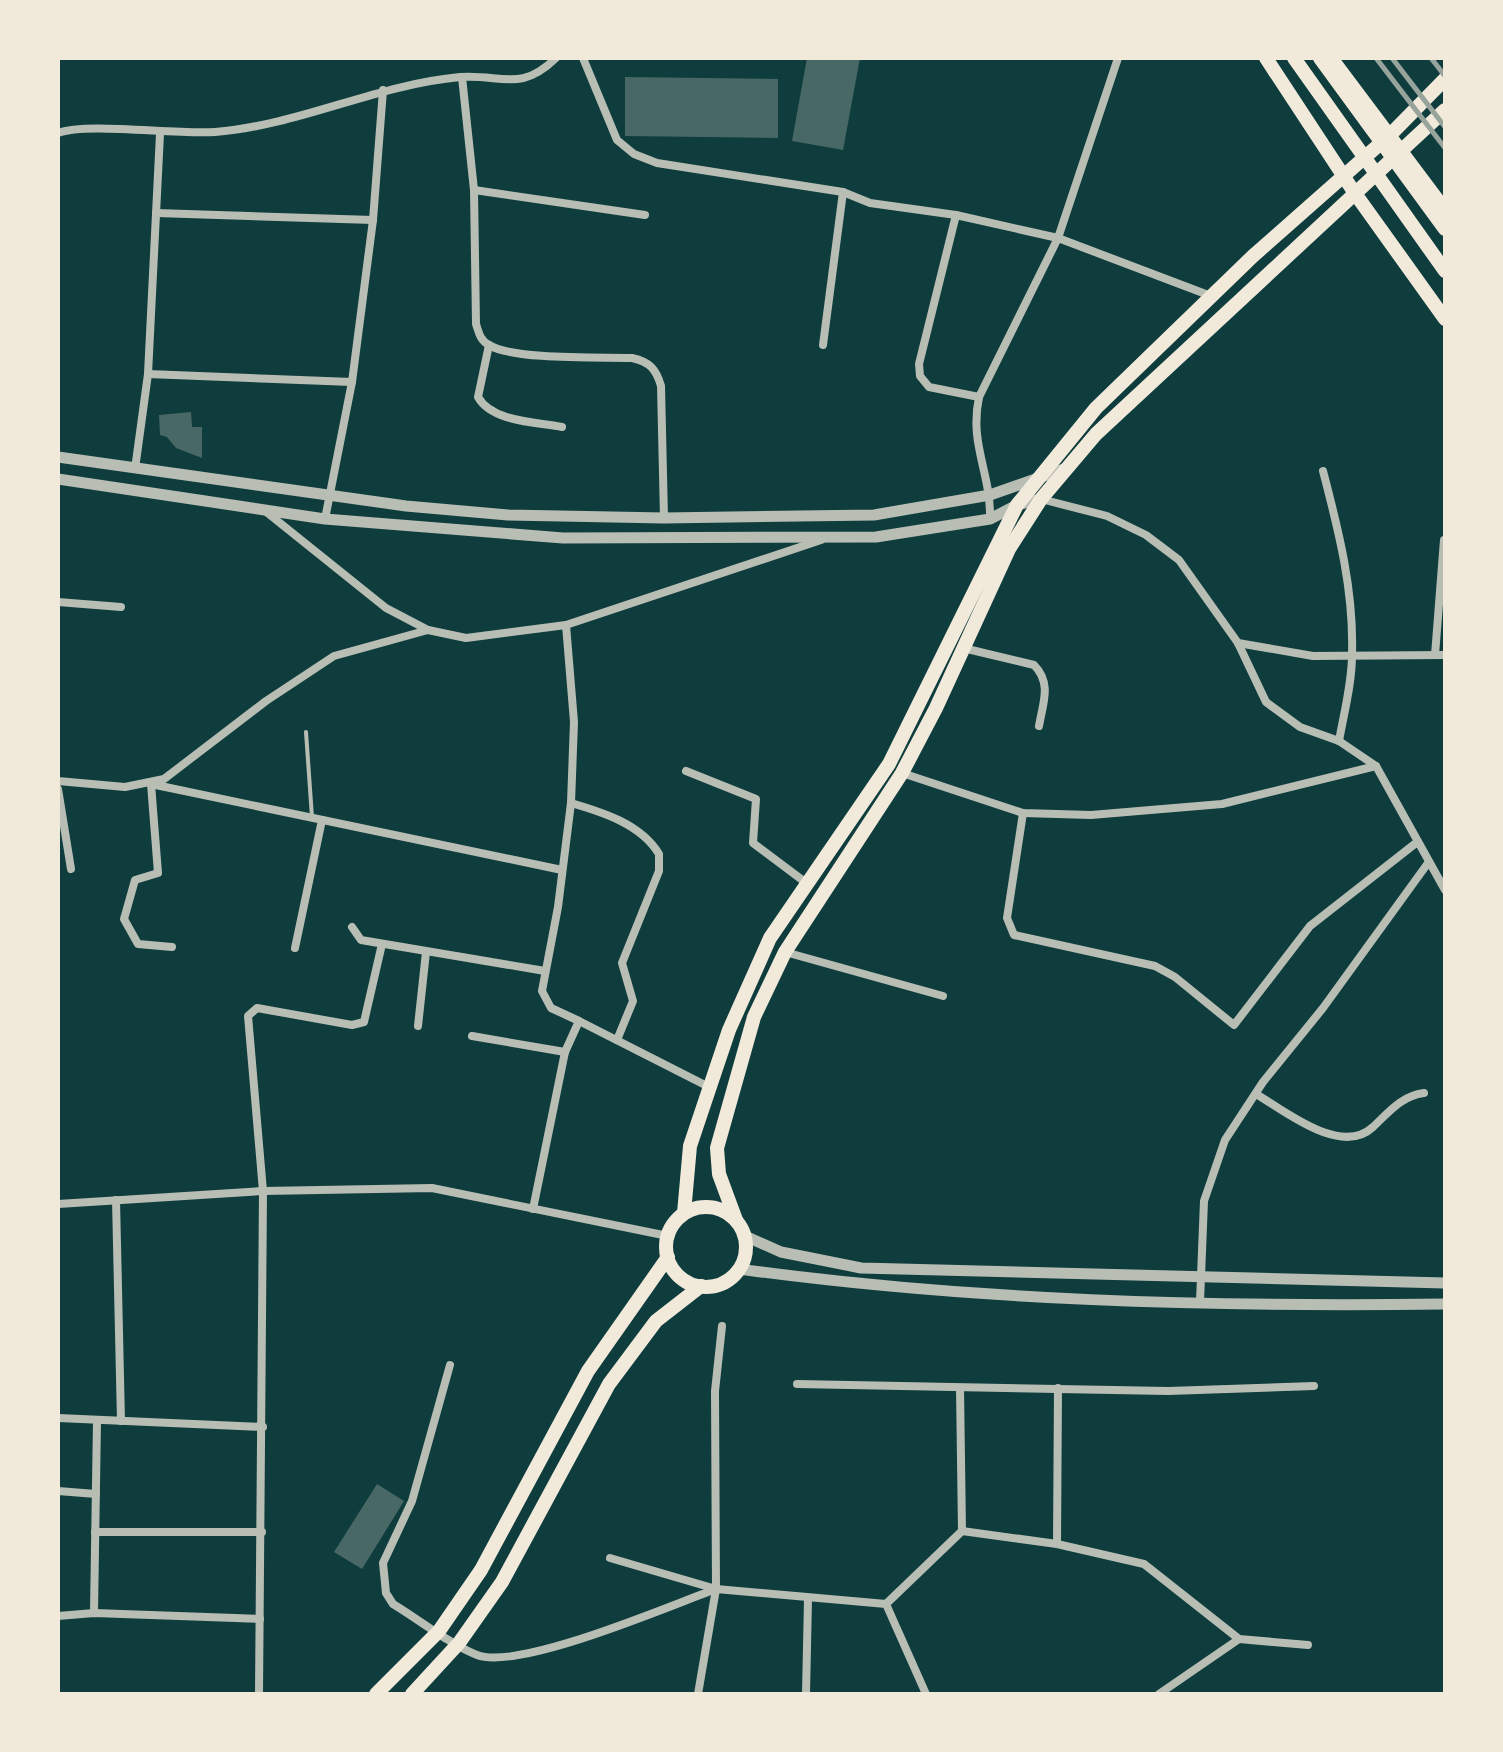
<svg xmlns="http://www.w3.org/2000/svg" width="1503" height="1752" viewBox="0 0 1503 1752" font-family="Montserrat,sans-serif">
  <rect width="100%" height="100%" fill="#0f3d3e"/>
  <!-- building -->
  <g fill="#486865">
    <path d="M 807,58 L 860,58 L 843,150 L 792,141 Z"/>
    <path d="M 625,77 L 778,79 L 778,138 L 625,136 Z"/>
    <path d="M 191,412 L 192,427 L 202,427 L 202,458 L 176,448 L 167,437 L 160,435 L 159,415 Z"/>
    <path d="M 377,1484 L 404,1501 L 362,1569 L 334,1552 Z"/>
  </g>
  <g fill="none" stroke-linecap="round" stroke-linejoin="round">
    <!-- service -->
    <path stroke="#b8beb3" stroke-width="4" d="M 306,732 L 312,817"/>
    <!-- minor -->
    <g stroke="#b8beb3" stroke-width="8">
      <path d="M 583,58 L 617,140 L 634,154 L 657,163 L 843,192"/>
      <path d="M 462,77 L 474,190 L 476,324 C 479,333 480,340 489,345 C 513,360 601,357 632,358 C 650,362 656,369 661,386 L 664,518"/>
      <path d="M 58,133 C 87,122 175,135 215,132 C 300,125 375,85 460,77 C 502,74 520,93 556,58"/>
      <path d="M 474,190 L 645,215"/>
      <path d="M 156,213 L 373,220"/>
      <path d="M 956,215 L 919,364 L 920,376 L 929,387 L 979,397"/>
      <path d="M 489,345 L 478,397 C 492,422 536,422 562,427"/>
      <path d="M 823,345 L 843,192 L 870,203 L 956,215 L 1058,238 L 1211,296"/>
      <path d="M 148,374 L 352,382"/>
      <path d="M 135,469 L 148,374 L 160,134"/>
      <path d="M 1323,471 C 1339,532 1354,591 1352,655 C 1352,683 1344,713 1339,741"/>
      <path d="M 1041,499 L 1107,516 L 1146,535 L 1179,560 L 1238,643 L 1266,702 L 1300,727 L 1339,741 L 1376,766 L 1445,890"/>
      <path d="M 265,511 L 386,608 L 428,630 L 466,638 L 566,625 L 821,540"/>
      <path d="M 325,519 L 352,382 L 373,220 L 383,90"/>
      <path d="M 990,519 C 991,472 969,445 979,397 L 1058,238 L 1118,58"/>
      <path d="M 58,602 L 121,607"/>
      <path d="M 1238,643 L 1313,656 L 1445,655"/>
      <path d="M 963,648 L 1034,665 C 1052,683 1043,703 1039,726"/>
      <path d="M 1435,655 L 1444,540"/>
      <path d="M 686,771 L 756,799 L 753,843 L 805,882"/>
      <path d="M 902,773 L 1023,813 L 1091,815 L 1222,804 L 1376,766"/>
      <path d="M 58,781 L 125,787 L 164,779 L 266,701 L 334,656 L 428,630"/>
      <path d="M 58,789 L 71,869"/>
      <path d="M 571,803 C 602,812 641,824 659,854 L 659,871 L 622,963 L 633,1001 L 617,1040"/>
      <path d="M 1023,813 L 1007,918 L 1014,935 L 1155,966 L 1175,977 L 1234,1025 L 1310,926 L 1416,843"/>
      <path d="M 352,927 L 361,940 L 545,971"/>
      <path d="M 172,947 L 138,944 L 124,919 L 135,880 L 158,873 L 151,784 L 562,870"/>
      <path d="M 295,948 L 322,820"/>
      <path d="M 785,952 L 943,996"/>
      <path d="M 579,1021 L 709,1087"/>
      <path d="M 418,1026 L 426,952"/>
      <path d="M 472,1036 L 565,1052"/>
      <path d="M 1256,1094 C 1285,1111 1341,1157 1373,1127 C 1389,1112 1401,1096 1424,1093"/>
      <path d="M 116,1200 L 121,1421"/>
      <path d="M 58,1204 L 263,1191 L 432,1188 L 668,1236"/>
      <path d="M 533,1209 L 565,1052 L 579,1021 L 551,1008 L 542,991 L 558,907 L 571,803 L 574,722 L 566,625"/>
      <path d="M 1200,1302 L 1204,1201 L 1225,1140 L 1263,1082 L 1323,1008 L 1428,863"/>
      <path d="M 450,1365 L 412,1501 L 383,1563 L 386,1593 L 393,1604 C 418,1619 451,1645 477,1655 C 519,1671 669,1606 716,1589"/>
      <path d="M 797,1384 L 1168,1391 L 1314,1386"/>
      <path d="M 58,1418 L 263,1427"/>
      <path d="M 58,1491 L 96,1494"/>
      <path d="M 962,1531 L 1057,1544 L 1144,1564 L 1239,1639 L 1308,1645"/>
      <path d="M 95,1532 L 262,1532"/>
      <path d="M 1057,1544 L 1058,1388"/>
      <path d="M 610,1558 L 716,1589 L 886,1604 L 962,1531 L 960,1388"/>
      <path d="M 886,1604 L 926,1694"/>
      <path d="M 94,1613 L 97,1421"/>
      <path d="M 58,1616 L 94,1613 L 260,1619"/>
      <path d="M 259,1694 L 263,1191 L 248,1016 L 257,1008 L 352,1025 L 364,1022 L 382,944"/>
      <path d="M 698,1694 L 716,1589 L 715,1391 L 722,1326"/>
      <path d="M 806,1694 L 808,1599"/>
      <path d="M 1159,1694 L 1239,1639"/>
    </g>
    <!-- tertiary -->
    <g stroke="#b8beb3" stroke-width="11">
      <path d="M 58,457 L 406,506 L 508,515 L 664,518 L 874,515 L 990,495 L 1064,469"/>
      <path d="M 58,479 L 325,519 L 563,538 L 876,537 L 990,519 L 1017,505 L 1041,499"/>
      <path d="M 745,1236 L 781,1252 L 861,1268 L 1445,1283"/>
      <path d="M 739,1269 C 972,1301 1210,1307 1445,1304"/>
    </g>
    <!-- primary -->
    <g stroke="#f1e9da" stroke-width="14">
      <path d="M 1266,58 L 1354,192 L 1445,319"/>
      <path d="M 1331,58 L 1445,210"/>
      <circle cx="706" cy="1247" r="40"/>
      <path d="M 684,1213 L 690,1146 L 729,1030 L 770,938 L 889,764 L 1017,505 L 1096,408 L 1253,256 L 1390,135 L 1445,79"/>
      <path d="M 736,1220 L 719,1174 L 717,1148 L 754,1017 L 785,952 L 902,773 L 936,708 L 1009,549 L 1041,499 L 1096,434 L 1445,110"/>
      <path d="M 376,1694 L 439,1631 L 481,1570 L 588,1371 L 668,1257"/>
      <path d="M 412,1694 L 459,1643 L 502,1582 L 609,1384 L 656,1321 L 701,1286"/>
    </g>
    <!-- trunk -->
    <g stroke="#f1e9da" stroke-width="14">
      <path d="M 1294,58 L 1445,271"/>
      <path d="M 1320,58 L 1445,229"/>
    </g>
    <!-- rail -->
    <g stroke="#97a49c" stroke-width="5">
      <path d="M 1376,58 L 1445,148"/>
      <path d="M 1392,58 L 1445,127"/>
      <path d="M 1431,58 L 1445,76"/>
    </g>
  </g>
  <!-- border -->
  <rect width="1503" height="1752" fill="none" stroke="#f1e9da" stroke-width="120"/>
</svg>
